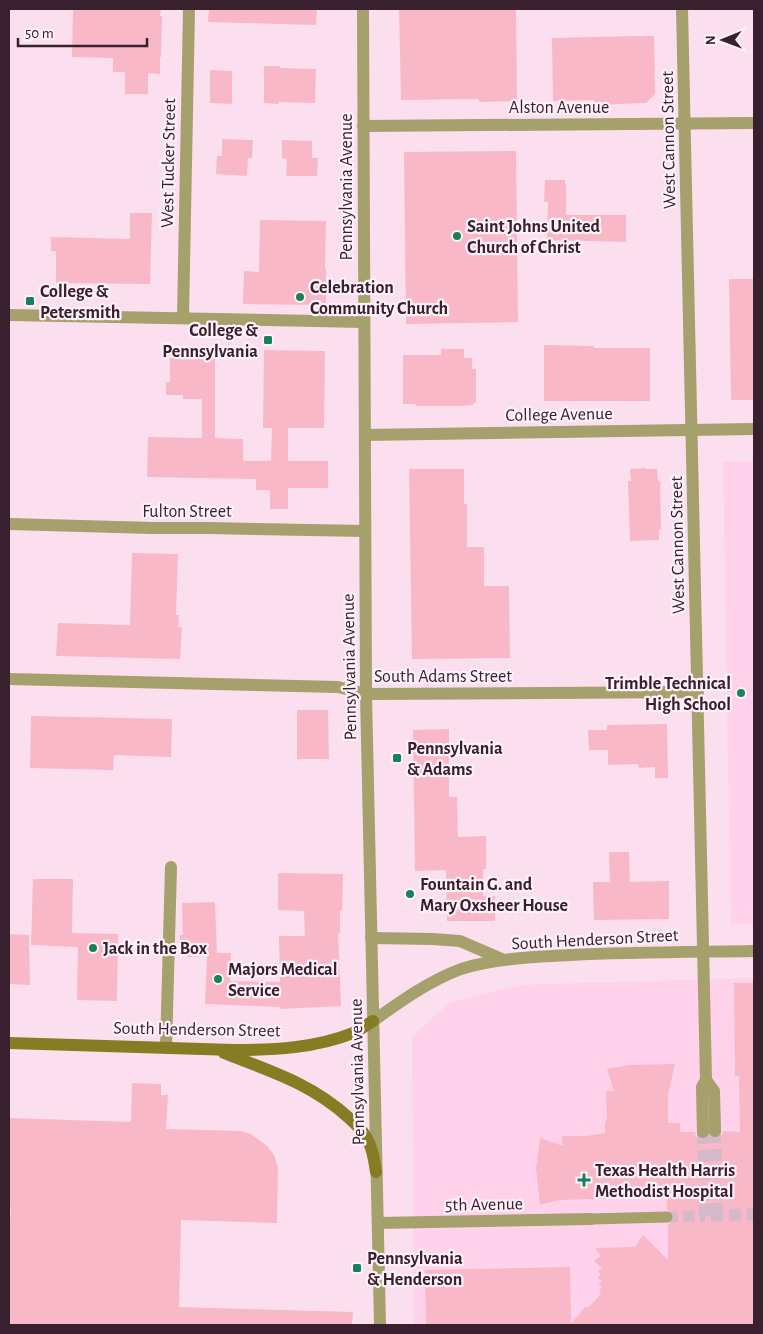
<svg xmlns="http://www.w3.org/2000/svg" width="763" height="1334" viewBox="0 0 763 1334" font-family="'Alegreya Sans',sans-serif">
  <rect width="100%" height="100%" fill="#fbdfee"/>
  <!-- built -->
  <g fill="#ffd1eb">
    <path d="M 754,461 L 754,924 L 731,924 L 723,462 Z"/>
    <path d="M 754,978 L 754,1325 L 414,1325 L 412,1036 L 450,1003 L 520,985 Z"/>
  </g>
  <!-- building -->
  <g fill="#f9b8c7">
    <path d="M 73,9 L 161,9 L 160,16 L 162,16 L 161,57 L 160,57 L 160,74 L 148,73 L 148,94 L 125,94 L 125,72 L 113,72 L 113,58 L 72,57 Z"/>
    <path d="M 209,9 L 317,9 L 316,25 L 208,22 Z"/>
    <path d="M 399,9 L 516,9 L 517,101 L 479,102 L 479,99 L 401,100 Z"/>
    <path d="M 634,36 L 654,36 L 655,94 L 646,103 L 594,105 L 594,100 L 553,101 L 552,38 Z"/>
    <path d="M 264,66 L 280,66 L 280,68 L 316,69 L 315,103 L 279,102 L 279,104 L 264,103 Z"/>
    <path d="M 210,70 L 232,71 L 232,104 L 210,103 Z"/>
    <path d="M 222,139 L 253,140 L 252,158 L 248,158 L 247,176 L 216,174 L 217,156 L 222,156 Z"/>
    <path d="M 282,140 L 312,141 L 312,158 L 318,158 L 317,176 L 286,176 L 287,159 L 282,158 Z"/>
    <path d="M 516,151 L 518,322 L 406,324 L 404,152 Z"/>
    <path d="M 545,180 L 565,180 L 565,184 L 566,184 L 566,215 L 626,215 L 626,242 L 547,240 L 548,202 L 544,202 Z"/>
    <path d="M 130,213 L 152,213 L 150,284 L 56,283 L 56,251 L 51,251 L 51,237 L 130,239 Z"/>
    <path d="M 260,220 L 326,221 L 325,268 L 326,268 L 326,305 L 243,304 L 244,271 L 259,272 Z"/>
    <path d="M 729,279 L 754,279 L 754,400 L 731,400 Z"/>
    <path d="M 544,345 L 594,346 L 594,348 L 650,348 L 650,401 L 544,401 Z"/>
    <path d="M 441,349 L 464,349 L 464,358 L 472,358 L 472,369 L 476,369 L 476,403 L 473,403 L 473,405 L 461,406 L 416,406 L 416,404 L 403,404 L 403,355 L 441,355 Z"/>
    <path d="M 264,350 L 325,351 L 324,428 L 288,428 L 288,461 L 328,461 L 328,488 L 288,488 L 288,509 L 270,509 L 270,490 L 256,490 L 256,479 L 147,477 L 148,437 L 202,438 L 202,399 L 183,399 L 183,395 L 166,395 L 166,382 L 170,382 L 170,358 L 175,358 L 175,353 L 215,353 L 215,438 L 243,439 L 243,461 L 271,461 L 272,428 L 263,428 Z"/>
    <path d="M 646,468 L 646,469 L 657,469 L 658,481 L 660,481 L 661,529 L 659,529 L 659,540 L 630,541 L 628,481 L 631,481 L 630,469 Z"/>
    <path d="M 409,469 L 464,469 L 464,504 L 467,504 L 467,547 L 484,547 L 484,586 L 509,586 L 510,658 L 412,659 Z"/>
    <path d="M 132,553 L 178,554 L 176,615 L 179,615 L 178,627 L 182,627 L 180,659 L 56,656 L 58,623 L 130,625 Z"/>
    <path d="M 297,710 L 328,710 L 329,759 L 297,759 Z"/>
    <path d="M 31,716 L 172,719 L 171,757 L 114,755 L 113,770 L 30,768 Z"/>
    <path d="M 667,724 L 668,778 L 655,778 L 655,767 L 639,768 L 638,764 L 608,765 L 608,750 L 589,750 L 588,730 L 607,730 L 607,725 Z"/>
    <path d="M 449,729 L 449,797 L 457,797 L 458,837 L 486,836 L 486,869 L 483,869 L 483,896 L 495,896 L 495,921 L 447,921 L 446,870 L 415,871 L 413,730 Z"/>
    <path d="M 609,852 L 629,852 L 630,882 L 669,881 L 669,919 L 594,920 L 593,882 L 610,882 Z"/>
    <path d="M 278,873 L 343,874 L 342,911 L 340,911 L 340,933 L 338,933 L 341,1006 L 280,1009 L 280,1007 L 205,1004 L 207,956 L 187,957 L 186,948 L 180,949 L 180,935 L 183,935 L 182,903 L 215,902 L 217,953 L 231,953 L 230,981 L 280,982 L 279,936 L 305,936 L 304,911 L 278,910 Z"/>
    <path d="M 33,879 L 73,879 L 72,933 L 118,934 L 117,1001 L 77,1000 L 78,947 L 31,945 Z"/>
    <path d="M 9,934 L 29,935 L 30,985 L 9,984 Z"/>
    <path d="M 734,983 L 754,983 L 754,1325 L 426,1325 L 425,1270 L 570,1267 L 571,1324 L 585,1307 L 589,1307 L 601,1294 L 599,1291 L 602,1287 L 598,1284 L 602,1281 L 598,1278 L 601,1274 L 598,1271 L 602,1268 L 594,1261 L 601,1256 L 595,1248 L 635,1247 L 643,1235 L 668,1260 L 668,1224 L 671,1223 L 674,1217 L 673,1213 L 667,1210 L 666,1197 L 558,1200 L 540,1205 L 536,1168 L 540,1138 L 563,1146 L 562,1136 L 587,1136 L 605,1133 L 605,1124 L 607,1117 L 606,1091 L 614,1091 L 607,1069 L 628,1065 L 675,1064 L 668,1094 L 668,1123 L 680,1123 L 680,1132 L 695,1132 L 696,1137 L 703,1140 L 707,1139 L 709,1137 L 715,1139 L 719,1138 L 722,1135 L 723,1131 L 740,1132 L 739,1076 L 735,1076 Z"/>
    <path d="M 132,1083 L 161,1084 L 161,1095 L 168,1095 L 166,1129 L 240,1131 L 251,1134 L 267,1146 L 274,1155 L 278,1168 L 277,1223 L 181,1220 L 179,1307 L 353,1312 L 352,1325 L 9,1325 L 9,1235 L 11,1207 L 9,1207 L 9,1118 L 131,1122 Z"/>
  </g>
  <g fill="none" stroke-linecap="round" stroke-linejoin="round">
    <!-- pedestrian-tunnel -->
    <path stroke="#d4b9c8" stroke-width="11" stroke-dasharray="11 5.5" stroke-linecap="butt" d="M 667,1217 L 705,1216"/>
    <!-- minor-tunnel -->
    <g stroke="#d4b9c8" stroke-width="12" stroke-dasharray="12 6" stroke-linecap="butt">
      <path d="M 715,1131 L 717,1215"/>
      <path d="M 703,1132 L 705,1216 L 754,1214"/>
    </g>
    <!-- pedestrian -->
    <path stroke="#a5a06c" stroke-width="11" d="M 591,1219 L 667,1217"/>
    <!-- minor -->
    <g stroke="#a5a06c" stroke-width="12">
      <path d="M 682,9 L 706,1080 L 714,1091 L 715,1131"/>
      <path d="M 363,126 L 754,123"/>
      <path d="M 9,315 L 364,322"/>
      <path d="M 183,318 L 189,9"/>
      <path d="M 365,435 L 754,429"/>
      <path d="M 9,524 L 152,528 L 208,528 L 365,531"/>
      <path d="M 9,679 L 338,687 L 366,694 L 698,692"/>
      <path d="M 166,1048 L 171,867"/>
      <path d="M 703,1132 L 702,1087 L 706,1080"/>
      <path d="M 378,1223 L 591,1219"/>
    </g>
    <!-- tertiary -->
    <g stroke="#a5a06c" stroke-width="12">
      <path d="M 363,9 L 366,694 L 380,1325"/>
      <path d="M 371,938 L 433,939 L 460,941 L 504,960"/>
      <path d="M 373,1021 C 401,1001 429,981 461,969 C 496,958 535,957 571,955 C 632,952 693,952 754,951"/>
    </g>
    <!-- secondary -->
    <g stroke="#857c24" stroke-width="12">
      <path d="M 9,1043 L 234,1050 C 274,1050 316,1048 353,1033 C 360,1030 366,1025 373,1021"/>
      <path d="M 224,1053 C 270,1071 312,1084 349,1118 C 354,1123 361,1129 365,1135 C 372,1146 374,1159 376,1172"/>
    </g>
  </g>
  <!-- markers -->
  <g fill="#17815c" stroke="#fff1f9" stroke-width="2">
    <circle cx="457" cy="236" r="5"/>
    <circle cx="300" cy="297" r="5"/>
    <rect x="25" y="296" width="10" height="10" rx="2.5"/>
    <rect x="263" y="335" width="10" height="10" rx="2.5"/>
    <circle cx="741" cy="693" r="5"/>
    <rect x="392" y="753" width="10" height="10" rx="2.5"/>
    <circle cx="410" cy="894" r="5"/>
    <circle cx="93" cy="948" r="5"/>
    <circle cx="218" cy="979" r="5"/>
    <path d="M581.5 1172.5h5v5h5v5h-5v5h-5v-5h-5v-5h5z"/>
    <rect x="352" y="1263" width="10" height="10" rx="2.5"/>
  </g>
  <g text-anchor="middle" stroke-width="4.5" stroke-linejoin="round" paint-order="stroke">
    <!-- street labels -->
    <g font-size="18" fill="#39202f" stroke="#fff1f9">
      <text x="559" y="113">Alston Avenue</text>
      <text transform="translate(668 140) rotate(-91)" y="6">West Cannon Street</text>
      <text transform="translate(168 163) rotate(-89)" y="6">West Tucker Street</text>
      <text transform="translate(346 187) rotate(-90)" y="6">Pennsylvania Avenue</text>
      <text transform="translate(559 414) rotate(-1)" y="6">College Avenue</text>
      <text x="187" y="517">Fulton Street</text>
      <text transform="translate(677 545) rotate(-91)" y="6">West Cannon Street</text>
      <text transform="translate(349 667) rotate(-91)" y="6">Pennsylvania Avenue</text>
      <text x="443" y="682">South Adams Street</text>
      <text transform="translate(595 939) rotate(-3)" y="6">South Henderson Street</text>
      <text transform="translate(197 1029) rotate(1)" y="6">South Henderson Street</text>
      <text transform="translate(357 1072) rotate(-91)" y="6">Pennsylvania Avenue</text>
      <text transform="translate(484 1204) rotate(-1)" y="6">5th Avenue</text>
    </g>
    <!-- poi labels -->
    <g font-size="18" font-weight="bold" fill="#39202f" stroke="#fff1f9" text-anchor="start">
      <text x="467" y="232">Saint Johns United<tspan x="467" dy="21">Church of Christ</tspan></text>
      <text x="310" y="293">Celebration<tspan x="310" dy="21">Community Church</tspan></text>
      <text x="40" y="297">College &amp;<tspan x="40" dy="21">Petersmith</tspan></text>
      <text x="258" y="336" text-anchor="end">College &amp;<tspan x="258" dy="21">Pennsylvania</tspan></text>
      <text x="731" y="689" text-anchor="end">Trimble Technical<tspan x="731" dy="21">High School</tspan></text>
      <text x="407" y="754">Pennsylvania<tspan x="407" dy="21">&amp; Adams</tspan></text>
      <text x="420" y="890">Fountain G. and<tspan x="420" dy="21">Mary Oxsheer House</tspan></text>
      <text x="103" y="954">Jack in the Box</text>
      <text x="228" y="975">Majors Medical<tspan x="228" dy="21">Service</tspan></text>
      <text x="595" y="1176">Texas Health Harris<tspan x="595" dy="21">Methodist Hospital</tspan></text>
      <text x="367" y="1264">Pennsylvania<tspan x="367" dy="21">&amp; Henderson</tspan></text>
    </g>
  </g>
  <!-- border -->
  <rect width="763" height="1334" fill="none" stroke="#39202f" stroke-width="20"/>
  <!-- north arrow -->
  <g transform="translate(723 40) rotate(269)" stroke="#fff1f9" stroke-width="4" paint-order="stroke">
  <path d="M0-4L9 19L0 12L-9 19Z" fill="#39202f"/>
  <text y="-8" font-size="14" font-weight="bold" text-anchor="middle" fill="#39202f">N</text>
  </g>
  <!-- scale -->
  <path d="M18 38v8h129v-8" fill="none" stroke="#39202f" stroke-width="2.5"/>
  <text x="25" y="38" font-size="15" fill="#39202f" stroke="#fff1f9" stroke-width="4" paint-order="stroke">50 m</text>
</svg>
